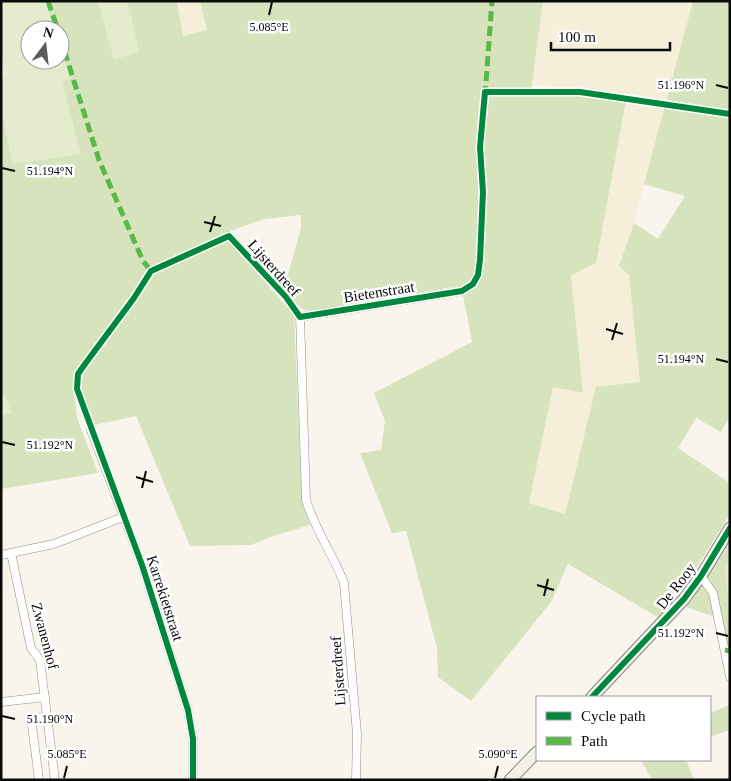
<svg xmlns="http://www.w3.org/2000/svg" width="731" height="781" viewBox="0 0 731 781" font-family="'Times New Roman',serif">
  <rect width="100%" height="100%" fill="#f9f5ed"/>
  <!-- farmland -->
  <g fill="#f5efda">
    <path d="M 177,1 L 200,1 L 207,30 L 183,36 Z"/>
    <path d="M 543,1 L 693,1 L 667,99 L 532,84 Z"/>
    <path d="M 626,101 L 664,108 L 634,223 L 619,265 L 629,274 L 640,382 L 596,388 L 565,514 L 529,503 L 553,387 L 583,393 L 571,275 L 596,263 Z"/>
  </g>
  <!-- green -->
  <g fill="#e5ecce">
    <path d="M 1,1 L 45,1 L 54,30 L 30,30 L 30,60 L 60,60 L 60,48 L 70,79 L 62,83 L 82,154 L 13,164 L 1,108 L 1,77 L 4,76 L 1,48 Z"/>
    <path d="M 98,1 L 127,1 L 139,52 L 114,59 Z"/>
    <path d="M 1,395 L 6,395 L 11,413 L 1,416 Z"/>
    <path d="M 730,559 L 730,618 L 725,568 Z"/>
  </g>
  <!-- forest -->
  <g fill="#d6e3bd">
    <path d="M 45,1 L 98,1 L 114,59 L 139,52 L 127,1 L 177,1 L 183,36 L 207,30 L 200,1 L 543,1 L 531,91 L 626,101 L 596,263 L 571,275 L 583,393 L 553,387 L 529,503 L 565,514 L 596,387 L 640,382 L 629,275 L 619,266 L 634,223 L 658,239 L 685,196 L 644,184 L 693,1 L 730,1 L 730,416 L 721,432 L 696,418 L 678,448 L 730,483 L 730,514 L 684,588 L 659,618 L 568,564 L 551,602 L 471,701 L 438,677 L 437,648 L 406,531 L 392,533 L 360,453 L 381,450 L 385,421 L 374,393 L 472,342 L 463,295 L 458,286 L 311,312 L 301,308 L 284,289 L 301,228 L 301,215 L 264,219 L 222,234 L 294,315 L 302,502 L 310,525 L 270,537 L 251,545 L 190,546 L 136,416 L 94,425 L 81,387 L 83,373 L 73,381 L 77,418 L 98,473 L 1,489 L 1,416 L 11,413 L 6,396 L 1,395 L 1,109 L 13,164 L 81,154 L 62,82 L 70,79 L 60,48 L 60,30 L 54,30 Z"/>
    <path d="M 730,541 L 730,559 L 725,568 L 730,618 L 730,658 L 721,619 L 686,607 Z"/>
    <path d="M 730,705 L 730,730 L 710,737 L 710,713 Z"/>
    <path d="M 641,760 L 686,760 L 694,780 L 652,780 Z"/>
  </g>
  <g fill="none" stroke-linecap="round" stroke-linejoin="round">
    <!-- street casing -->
    <g stroke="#92908c" stroke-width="9">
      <g id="street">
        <path d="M 229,236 L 286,297 L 300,317 L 306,500 C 315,530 333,554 344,583 L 357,734 L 356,780"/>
        <path d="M 300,317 L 462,291"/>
        <path d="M 91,430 L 142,565 L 188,710 L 193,739 L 193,780"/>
        <path d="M 11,553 L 31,648 L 40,660 L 55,780"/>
        <path d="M 1,555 L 54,544 L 123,517"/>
        <path d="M 701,576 L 713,593 L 730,677"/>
        <path d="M 1,702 L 45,697"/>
        <path d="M 39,780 L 32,725 L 35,719 L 47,716"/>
      </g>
    </g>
    <!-- secondary casing -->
    <g stroke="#888683" stroke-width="13">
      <g id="secondary">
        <path d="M 592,697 L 684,599 L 701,576 L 730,528"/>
        <path d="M 510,780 L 537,752"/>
      </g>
    </g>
    <!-- street -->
    <use href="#street" stroke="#fefefc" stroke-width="8"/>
    <!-- secondary -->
    <use href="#secondary" stroke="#f3f0e8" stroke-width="11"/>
    <!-- quiet -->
    <g stroke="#58b947" stroke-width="5" stroke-dasharray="10 5" stroke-linecap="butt">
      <path d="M 48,1 L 58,30"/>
      <path d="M 60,37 L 99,160 L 143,261 L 151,271"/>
      <path d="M 485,96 L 492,1"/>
      <path d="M 725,650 L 730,651"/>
    </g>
    <!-- cycleway casing -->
    <g stroke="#fff" stroke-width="9">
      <g id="cycleway">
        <path d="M 592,697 L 684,599 L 701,576 L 730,528"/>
        <path d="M 193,780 L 193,739 L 188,710 L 142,565 L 77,389 L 78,374 L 85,364 L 134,298 L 151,271 L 229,236 L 286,297 L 300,317 L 462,291 L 473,284 L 478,275 L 480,260 L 483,192 L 480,147 L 485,92 L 580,92 L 730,114"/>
      </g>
    </g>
    <!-- cycleway -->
    <use href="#cycleway" stroke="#00873e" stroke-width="6"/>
  </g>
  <!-- ticks -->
  <path fill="none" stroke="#0a0a0a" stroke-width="2" d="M 269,15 L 272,2M 716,85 L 728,88M 2,168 L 15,171M 204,222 L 221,226M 210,232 L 215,216M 606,329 L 623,334M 612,340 L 617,323M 716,359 L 728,362M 2,442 L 15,445M 136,477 L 153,482M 142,488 L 146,471M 537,585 L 554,590M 544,596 L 548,579M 716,633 L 728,636M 2,716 L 15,719M 64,778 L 67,766M 495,778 L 498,766"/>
  <g text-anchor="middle" stroke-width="5" stroke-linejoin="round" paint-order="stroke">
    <!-- street labels -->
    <g font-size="15" fill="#0a0a0a" stroke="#fff">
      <text transform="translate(274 268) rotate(48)" y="5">Lijsterdreef</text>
      <text transform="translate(379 292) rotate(-9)" y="5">Bietenstraat</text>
      <text transform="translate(676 586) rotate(-52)" y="5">De Rooy</text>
      <text transform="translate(165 598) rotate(72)" y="5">Karrekietstraat</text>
      <text transform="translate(45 636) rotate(75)" y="5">Zwanenhof</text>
      <text transform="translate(338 671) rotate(-94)" y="5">Lijsterdreef</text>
    </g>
  </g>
  <g font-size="12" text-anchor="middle" fill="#0a0a0a" stroke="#fff" stroke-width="5" stroke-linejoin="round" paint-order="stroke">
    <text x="269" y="31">5.085°E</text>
    <text x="681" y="89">51.196°N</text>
    <text x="50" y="175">51.194°N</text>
    <text x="681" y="363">51.194°N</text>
    <text x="50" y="449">51.192°N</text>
    <text x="681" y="637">51.192°N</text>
    <text x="50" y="723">51.190°N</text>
    <text x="67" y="758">5.085°E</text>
    <text x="498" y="758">5.090°E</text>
  </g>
  <!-- border -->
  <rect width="731" height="781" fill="none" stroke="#0a0a0a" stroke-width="5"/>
  <!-- legend -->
  <rect x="536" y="696" width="175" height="65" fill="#ffffff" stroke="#9d9d9d"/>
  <rect x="546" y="712" width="25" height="8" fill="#00873e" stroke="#9d9d9d"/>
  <text x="581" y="721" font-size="15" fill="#0a0a0a">Cycle path</text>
  <rect x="546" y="737" width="25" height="8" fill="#58b947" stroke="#9d9d9d"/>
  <text x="581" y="746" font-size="15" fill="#0a0a0a">Path</text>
  <!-- north arrow -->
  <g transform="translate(45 45) rotate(15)"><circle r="24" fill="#ffffff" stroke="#9d9d9d"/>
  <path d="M0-4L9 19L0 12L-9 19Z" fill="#5e5c59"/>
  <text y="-8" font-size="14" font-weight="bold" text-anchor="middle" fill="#0a0a0a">N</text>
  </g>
  <!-- scale -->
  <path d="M551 42v8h119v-8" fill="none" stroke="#0a0a0a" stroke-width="2.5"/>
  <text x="558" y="42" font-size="15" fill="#0a0a0a" stroke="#ffffff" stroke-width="4" paint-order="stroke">100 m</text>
</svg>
